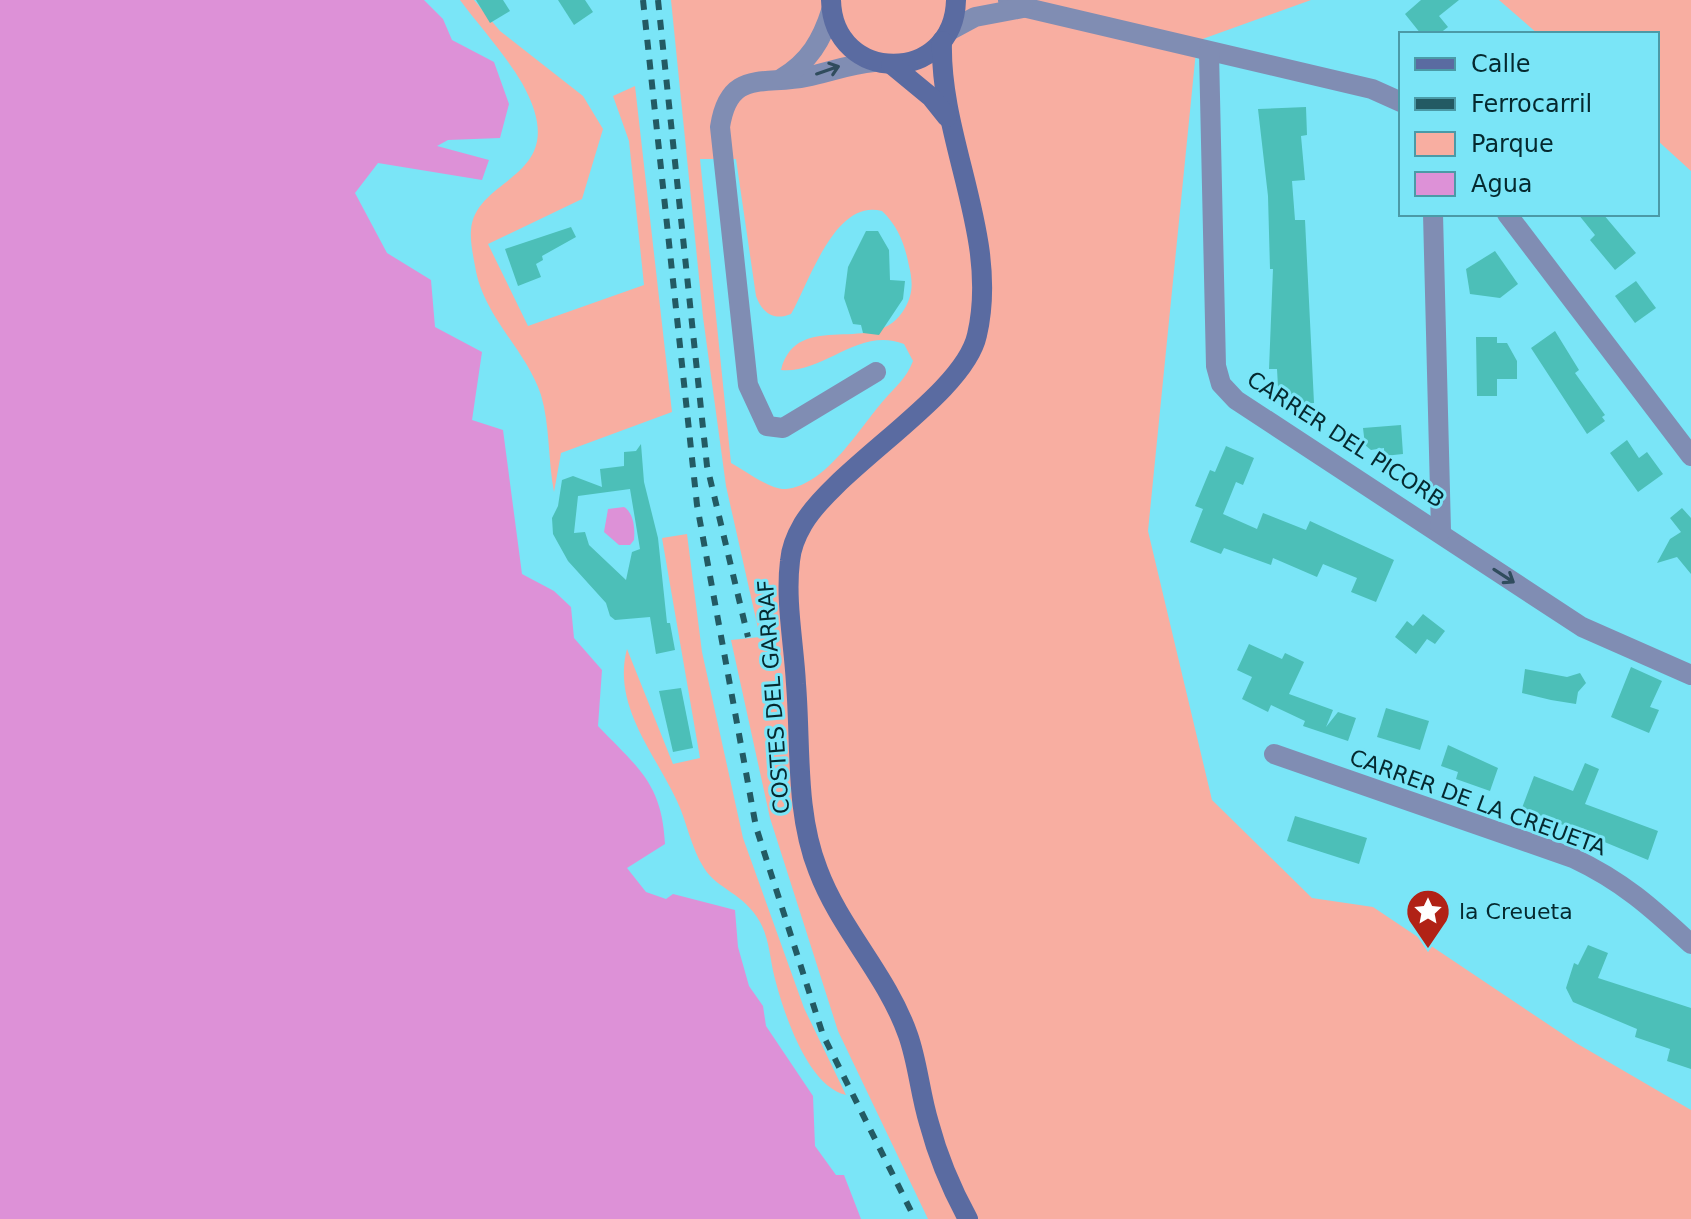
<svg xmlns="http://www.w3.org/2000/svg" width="1691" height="1219" viewBox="0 0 1691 1219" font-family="'DejaVu Sans',sans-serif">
  <rect width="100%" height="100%" fill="#7ae5f7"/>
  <!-- green -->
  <g fill="#f8aea1" fill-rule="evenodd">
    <path d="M 460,0 L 474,0 L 500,31 L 583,96 L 603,129 L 582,199 L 488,244 L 528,326 L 644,285 L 629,141 L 613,96 L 635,86 L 672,412 L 561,453 L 554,492 C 548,461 550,425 541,395 C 526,349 483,317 475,266 C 473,255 470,241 471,230 C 475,174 576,180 522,83 C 505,54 480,27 460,0 Z"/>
    <path d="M 671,0 L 1311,0 L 1197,41 L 1148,531 L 1212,800 L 1312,898 L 1373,907 L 1576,1043 L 1691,1110 L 1691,1219 L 928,1219 L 838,1031 L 770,818 L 731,640 L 760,637 L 726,486 L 703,317 ZM 700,159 L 736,159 L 756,296 C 762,313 774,321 791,314 C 810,281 835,198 882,211 C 898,226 905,245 909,266 C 913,282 913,294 905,308 C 876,360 798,306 781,370 C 824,374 859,326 904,344 L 913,361 C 906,379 896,386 884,400 C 860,427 827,485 786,489 C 770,490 746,471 731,463 Z"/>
    <path d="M 1499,0 L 1691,0 L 1691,171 L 1657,140 L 1657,34 L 1538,34 Z"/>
    <path d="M 687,534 L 702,652 L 743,838 L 804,1008 L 846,1095 C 807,1086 783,1011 774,975 C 770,958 769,938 760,922 C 744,893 718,890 704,868 C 691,848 687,822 677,801 C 654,752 612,705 627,649 L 673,764 L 700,758 L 662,538 Z"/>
  </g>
  <!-- water -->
  <g fill="#dd91d7">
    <path d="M 0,0 L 424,0 L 443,19 L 452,40 L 494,62 L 509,104 L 500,138 L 448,140 L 437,146 L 489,160 L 482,180 L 378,163 L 355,193 L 387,253 L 431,280 L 435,327 L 482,352 L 472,420 L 503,430 L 522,574 L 554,591 L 571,607 L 574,638 L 602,670 L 598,726 C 638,768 662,783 665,844 L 627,868 L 646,892 L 666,899 L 673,894 L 735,910 L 738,947 L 749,986 L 763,1006 L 766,1026 L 813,1096 L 815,1146 L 836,1175 L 844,1175 L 861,1219 L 0,1219 Z"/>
    <path d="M 624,507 C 634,513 635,529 634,540 L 630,545 L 619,545 L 604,532 L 608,509 Z"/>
  </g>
  <!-- building -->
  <g fill="#4cbfb8" fill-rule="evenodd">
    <path d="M 476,0 L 503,0 L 510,11 L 490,23 Z"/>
    <path d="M 558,0 L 585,0 L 593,12 L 574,25 Z"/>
    <path d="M 1421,0 L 1459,0 L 1439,16 L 1448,27 L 1439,34 L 1421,34 L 1405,14 Z"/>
    <path d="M 1306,107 L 1307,135 L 1301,136 L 1305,180 L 1292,181 L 1295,220 L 1305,220 L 1314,403 L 1279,404 L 1277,369 L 1269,369 L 1273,269 L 1270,269 L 1268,196 L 1258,109 Z"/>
    <path d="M 1578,214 L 1603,214 L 1636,253 L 1615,270 L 1590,240 L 1595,235 Z"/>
    <path d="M 571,227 L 576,237 L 542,256 L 543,260 L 536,264 L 541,277 L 518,286 L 505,249 Z"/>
    <path d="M 866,231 L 878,231 L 889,250 L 890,280 L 905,281 L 903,299 L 879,335 L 863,333 L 861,325 L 853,324 L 844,298 L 848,267 Z"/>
    <path d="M 1495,251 L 1518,284 L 1500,298 L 1470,294 L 1466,269 Z"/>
    <path d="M 1636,281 L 1656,308 L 1635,323 L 1615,296 Z"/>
    <path d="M 1555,331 L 1579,370 L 1575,373 L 1605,415 L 1602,417 L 1605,421 L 1587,434 L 1531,348 Z"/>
    <path d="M 1476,337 L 1497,337 L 1497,343 L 1507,343 L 1517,361 L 1517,379 L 1497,379 L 1497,396 L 1477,396 Z"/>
    <path d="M 1401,425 L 1403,454 L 1384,456 L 1384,448 L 1371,450 L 1365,445 L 1363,428 Z"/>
    <path d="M 1627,440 L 1639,458 L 1647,452 L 1663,474 L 1638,492 L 1610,453 Z"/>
    <path d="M 641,444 L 644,482 L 658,538 L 667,623 L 670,623 L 675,650 L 656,654 L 650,617 L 615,620 L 610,616 L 606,603 L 568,561 L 553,534 L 552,518 L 558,506 L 562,480 L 573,476 L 602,487 L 600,469 L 624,466 L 624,452 L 636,451 ZM 630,489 L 640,549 L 632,552 L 626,580 L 589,545 L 585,532 L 574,533 L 578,496 Z"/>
    <path d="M 1226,446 L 1254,458 L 1243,485 L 1236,482 L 1223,514 L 1257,529 L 1263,513 L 1306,530 L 1310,521 L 1394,560 L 1376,602 L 1351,592 L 1357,578 L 1323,564 L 1317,577 L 1273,558 L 1271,565 L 1224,548 L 1221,554 L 1190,542 L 1203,509 L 1195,506 L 1210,470 L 1215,472 Z"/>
    <path d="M 1682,508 L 1691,518 L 1691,574 L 1677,557 L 1657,563 L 1670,539 L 1681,532 L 1670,518 Z"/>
    <path d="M 1423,614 L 1445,631 L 1435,644 L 1427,639 L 1416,654 L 1395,637 L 1407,621 L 1413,626 Z"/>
    <path d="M 1249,644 L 1282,659 L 1285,653 L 1304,662 L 1289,694 L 1333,710 L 1326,727 L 1338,712 L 1356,718 L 1348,741 L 1303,726 L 1305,721 L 1271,705 L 1268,712 L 1242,699 L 1252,677 L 1237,670 Z"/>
    <path d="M 1631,667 L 1662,681 L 1650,707 L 1659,710 L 1649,733 L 1611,717 Z"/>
    <path d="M 1525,669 L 1567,677 L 1580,673 L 1586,683 L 1578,692 L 1576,704 L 1551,700 L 1522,693 Z"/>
    <path d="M 681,688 L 693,748 L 673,752 L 659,691 Z"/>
    <path d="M 1386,708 L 1429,721 L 1420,750 L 1377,737 Z"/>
    <path d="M 1448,745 L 1498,768 L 1490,791 L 1456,779 L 1458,772 L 1441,766 Z"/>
    <path d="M 1585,763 L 1599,769 L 1585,804 L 1658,831 L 1648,860 L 1522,808 L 1534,776 L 1573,791 Z"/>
    <path d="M 1295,816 L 1367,838 L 1359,864 L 1287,841 Z"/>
    <path d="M 1588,945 L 1608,953 L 1598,978 L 1691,1008 L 1691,1069 L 1667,1061 L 1670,1049 L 1635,1037 L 1637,1029 L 1573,1002 L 1566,988 L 1574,963 L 1578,965 Z"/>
  </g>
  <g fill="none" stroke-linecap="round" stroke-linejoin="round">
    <!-- street -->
    <g stroke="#808db3" stroke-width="20">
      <path d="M 1008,0 L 1027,8 L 1372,89 L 1401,102"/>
      <path d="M 949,31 L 975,17 L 1023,8"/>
      <path d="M 1209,52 L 1216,366 L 1221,384 L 1236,400 L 1582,627 L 1691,675"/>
      <path d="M 874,62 C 850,64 830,72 806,77 C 764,86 729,68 720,127 L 748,385 L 767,426 L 783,428 L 876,372"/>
      <path d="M 782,78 C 809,62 822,40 831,11"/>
      <path d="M 1433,214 L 1441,531"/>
      <path d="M 1507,214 L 1691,456"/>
      <path d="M 1274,754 L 1573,858 C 1622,881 1651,907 1691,944"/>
    </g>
    <!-- secondary -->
    <g stroke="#5a6ba1" stroke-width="20">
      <path d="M 831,0 C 833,85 954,85 956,0"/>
      <path d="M 942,41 C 939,140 1000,236 977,335 C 964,395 838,466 803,524 C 796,536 791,548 790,561 C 785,601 794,644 796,684 C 801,745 795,812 818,870 C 840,929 887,975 908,1035 C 918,1063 920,1094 929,1123 C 938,1157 951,1188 968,1219"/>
      <path d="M 891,64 L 931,97 L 947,117"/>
    </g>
    <!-- rail -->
    <g stroke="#235a63" stroke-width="6" stroke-dasharray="10 10" stroke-linecap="butt">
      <path d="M 643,0 L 697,505 L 756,827 L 823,1035 L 915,1219"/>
      <path d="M 658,0 L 707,466 L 748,637"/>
    </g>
  </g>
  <!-- one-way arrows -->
  <defs><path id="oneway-shaft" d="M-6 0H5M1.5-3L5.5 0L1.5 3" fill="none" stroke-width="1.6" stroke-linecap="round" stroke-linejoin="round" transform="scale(2)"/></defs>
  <g stroke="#304c5d">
    <use href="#oneway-shaft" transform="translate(828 70) rotate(-19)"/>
    <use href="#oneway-shaft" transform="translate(1504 576) rotate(33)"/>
  </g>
  <!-- icons -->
  <defs>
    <g id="sight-pin" transform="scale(2.3)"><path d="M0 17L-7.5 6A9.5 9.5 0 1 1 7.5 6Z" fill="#b12216" stroke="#7ae5f7"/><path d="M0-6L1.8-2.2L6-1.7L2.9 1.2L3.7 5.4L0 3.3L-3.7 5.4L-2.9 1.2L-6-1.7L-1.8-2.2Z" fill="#fff"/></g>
  </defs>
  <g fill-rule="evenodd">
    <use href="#sight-pin" x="1428" y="911"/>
  </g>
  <g text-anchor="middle" stroke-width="6" stroke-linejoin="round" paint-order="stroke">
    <!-- street labels -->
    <g font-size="22" fill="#05292f" stroke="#7ae5f7">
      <text transform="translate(1346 439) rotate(33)" y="8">CARRER DEL PICORB</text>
      <text transform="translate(773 697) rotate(-94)" y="8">COSTES DEL GARRAF</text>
      <text transform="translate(1478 802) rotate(20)" y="8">CARRER DE LA CREUETA</text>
    </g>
    <!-- poi labels -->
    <g font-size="22" fill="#05292f" stroke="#7ae5f7" text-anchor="start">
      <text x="1459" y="919">la Creueta</text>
    </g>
  </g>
  <!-- legend -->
  <rect x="1399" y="32" width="260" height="184" fill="#7ae5f7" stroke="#4b9aa7" stroke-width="2"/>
  <rect x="1415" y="58" width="40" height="12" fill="#5a6ba1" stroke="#4b9aa7" stroke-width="2"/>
  <text x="1471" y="72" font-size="24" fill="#05292f">Calle</text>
  <rect x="1415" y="98" width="40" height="12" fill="#235a63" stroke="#4b9aa7" stroke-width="2"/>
  <text x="1471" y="112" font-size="24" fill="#05292f">Ferrocarril</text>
  <rect x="1415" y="132" width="40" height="24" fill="#f8aea1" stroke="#4b9aa7" stroke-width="2"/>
  <text x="1471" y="152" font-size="24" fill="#05292f">Parque</text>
  <rect x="1415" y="172" width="40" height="24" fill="#dd91d7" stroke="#4b9aa7" stroke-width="2"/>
  <text x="1471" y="192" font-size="24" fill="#05292f">Agua</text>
</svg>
